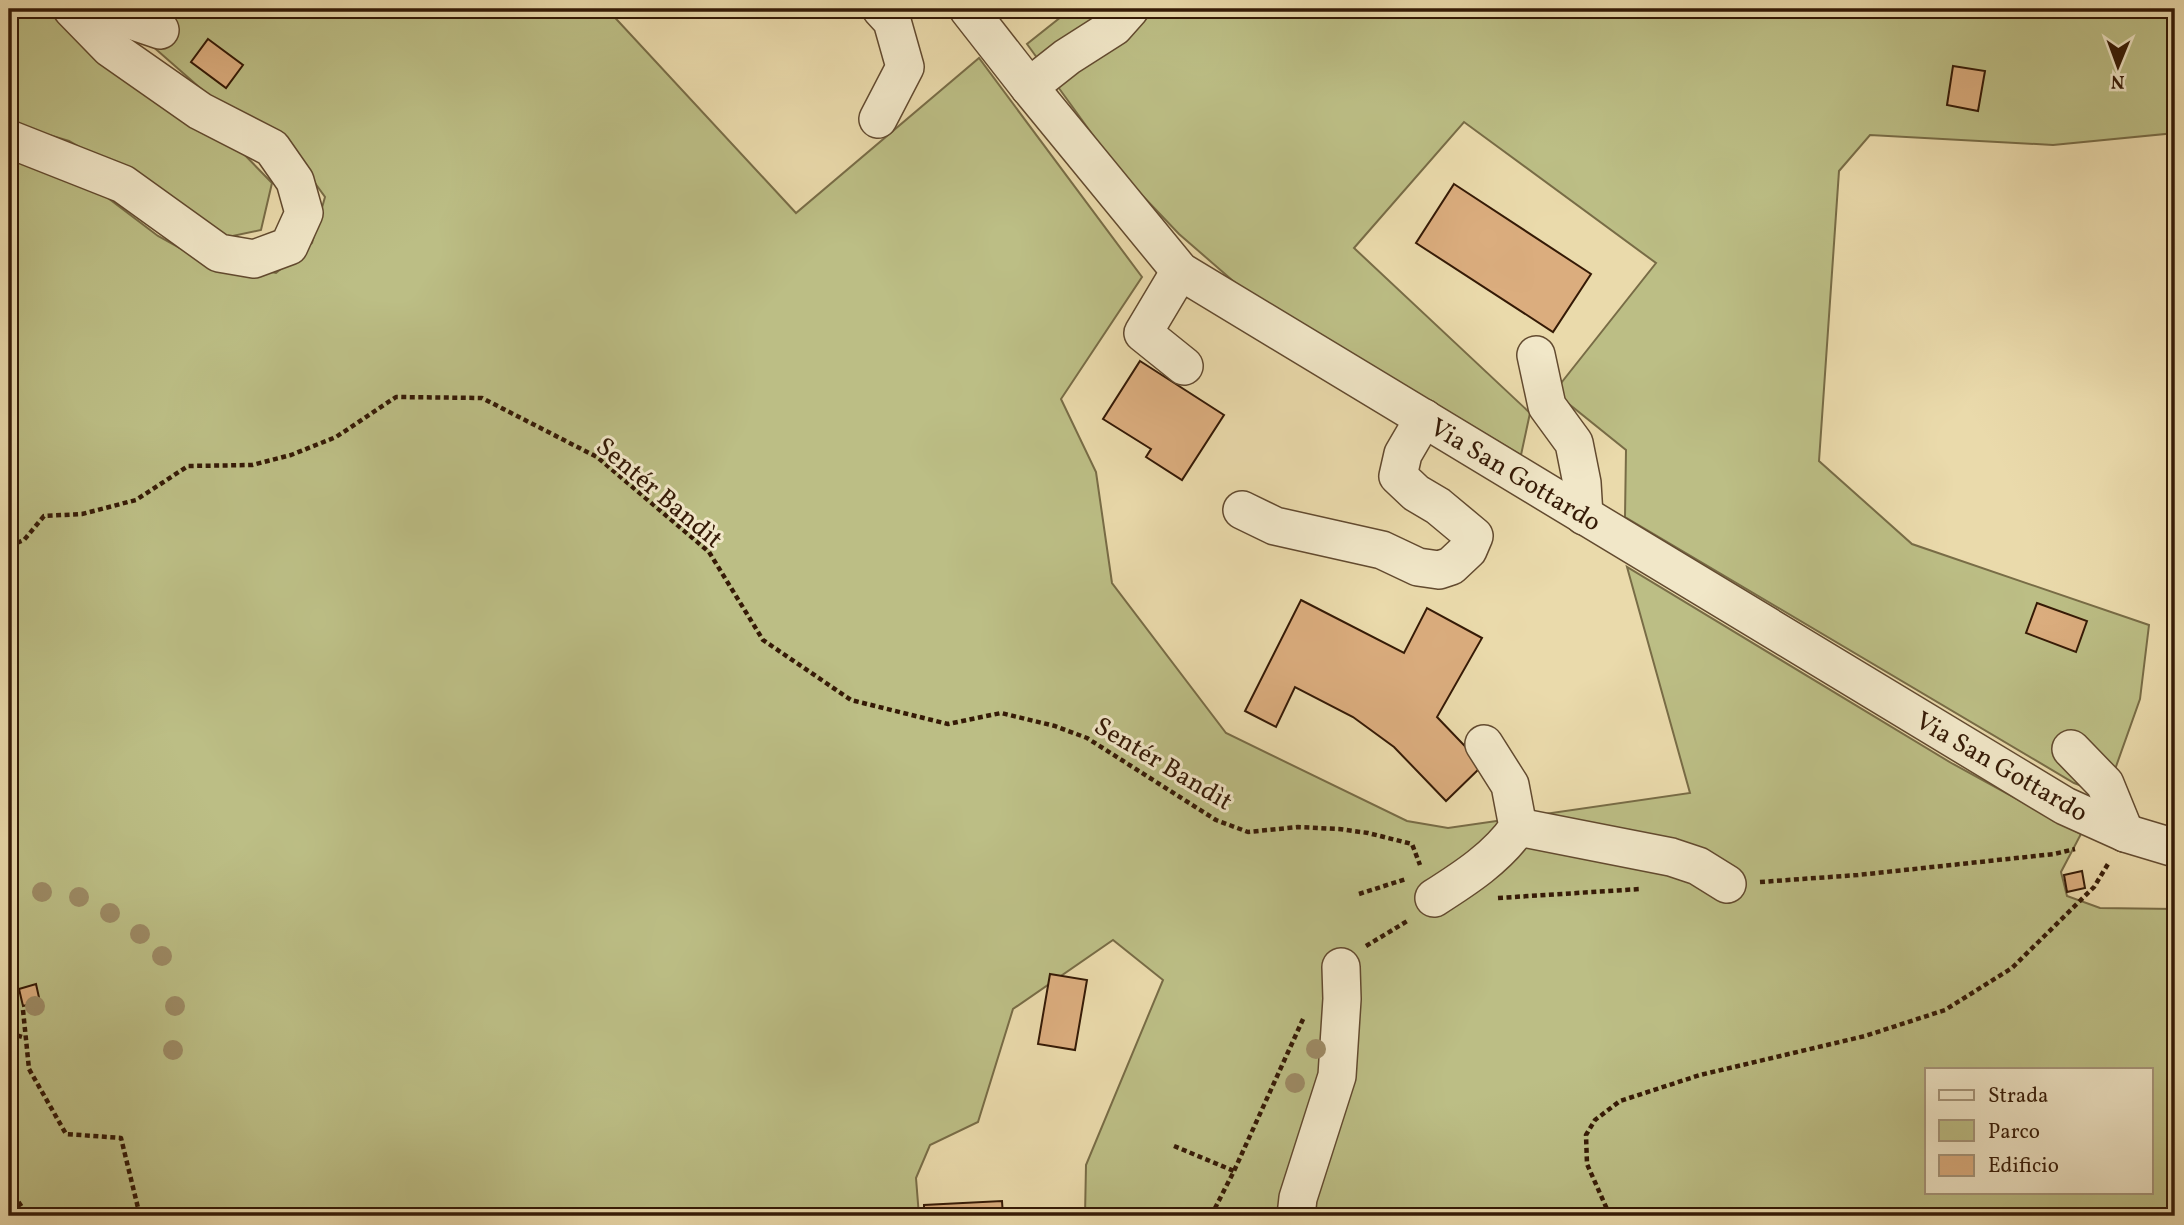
<svg xmlns="http://www.w3.org/2000/svg" width="2184" height="1225" viewBox="0 0 2184 1225" font-family="Vollkorn,serif">
  <rect width="100%" height="100%" fill="#eadaab"/>
  <filter id="stains"><feTurbulence type="fractalNoise" baseFrequency=".00286" numOctaves="4"/><feColorMatrix values="0 0 0 0 .2 0 0 0 0 .09 0 0 0 0 .02 0 0 0 .5 -.17"/></filter>
  <radialGradient id="worn" r=".72"><stop offset=".6" stop-color="#630" stop-opacity="0"/><stop offset="1" stop-color="#630" stop-opacity=".3"/></radialGradient>
  <!-- green -->
  <g fill="#bcbe85" stroke="#786c46" stroke-width="2" fill-rule="evenodd">
    <path d="M 9,9 L 50,9 L 68,27 L 238,148 L 272,183 L 261,230 L 228,237 L 181,206 L 69,141 L 9,123 Z"/>
    <path d="M 110,9 L 607,9 L 796,213 L 979,58 L 1142,277 L 1061,399 L 1096,472 L 1112,583 L 1226,733 L 1407,821 L 1448,828 L 1690,793 L 1627,567 L 1953,764 L 2081,834 L 2061,872 L 2067,896 L 2100,908 L 2175,909 L 2175,1216 L 1085,1216 L 1086,1165 L 1163,980 L 1113,940 L 1013,1009 L 978,1122 L 930,1145 L 916,1178 L 919,1216 L 9,1216 L 9,158 L 100,192 L 158,236 L 196,257 L 276,273 L 312,243 L 325,197 L 291,150 L 207,94 ZM 1927,1069 L 2151,1069 L 2151,1192 L 1927,1192 Z"/>
    <path d="M 1071,9 L 2175,9 L 2175,133 L 2053,145 L 1870,135 L 1839,171 L 1819,461 L 1912,544 L 2149,625 L 2140,699 L 2113,775 L 2098,792 L 2074,783 L 1625,517 L 1626,450 L 1554,392 L 1656,263 L 1464,122 L 1354,248 L 1530,413 L 1521,455 L 1240,287 L 1179,234 L 1137,190 L 1108,156 L 1027,44 Z"/>
  </g>
  <!-- building -->
  <g fill="#dbad7e" stroke="#351a06" stroke-width="2">
    <path d="M 208,39 L 243,65 L 226,88 L 191,62 Z"/>
    <path d="M 1953,66 L 1985,71 L 1978,111 L 1947,105 Z"/>
    <path d="M 1454,184 L 1591,274 L 1553,332 L 1416,243 Z"/>
    <path d="M 1140,361 L 1224,415 L 1182,480 L 1146,457 L 1151,449 L 1103,419 Z"/>
    <path d="M 1301,600 L 1404,653 L 1427,608 L 1482,638 L 1437,717 L 1483,765 L 1446,801 L 1394,747 L 1353,717 L 1295,687 L 1276,727 L 1245,711 Z"/>
    <path d="M 2037,603 L 2087,621 L 2076,652 L 2026,633 Z"/>
    <path d="M 2082,871 L 2085,888 L 2067,892 L 2064,875 Z"/>
    <path d="M 1050,974 L 1087,980 L 1075,1050 L 1038,1044 Z"/>
    <path d="M 36,984 L 40,1002 L 23,1006 L 19,989 Z"/>
    <path d="M 1002,1201 L 1003,1216 L 924,1216 L 924,1205 Z"/>
  </g>
  <g fill="none" stroke-linecap="round" stroke-linejoin="round">
    <!-- minor casing -->
    <g stroke="#624a2f" stroke-width="40">
      <g id="minor">
        <path d="M 98,9 L 160,30"/>
        <path d="M 968,9 L 1029,87 L 1180,271 L 2065,806 L 2125,833 L 2175,848"/>
        <path d="M 1029,87 L 1067,57 L 1114,27 L 1130,9"/>
        <path d="M 878,119 L 905,67 L 892,21 L 881,9"/>
        <path d="M 9,139 L 123,184 L 219,253 L 254,259 L 289,246 L 304,213 L 295,181 L 272,148 L 200,111 L 110,48 L 72,9"/>
        <path d="M 1180,271 L 1143,333 L 1184,366"/>
        <path d="M 1536,355 L 1547,406 L 1574,443 L 1582,483 L 1584,516"/>
        <path d="M 1242,510 L 1275,526 L 1382,550 L 1418,567 L 1439,570 L 1451,566 L 1468,550 L 1474,536 L 1438,506 L 1416,493 L 1398,476 L 1403,454 L 1424,418"/>
        <path d="M 2071,749 L 2105,784 L 2125,833"/>
        <path d="M 1518,827 L 1671,857 L 1698,866 L 1727,884"/>
        <path d="M 1434,898 C 1464,879 1498,857 1518,827 L 1510,785 L 1484,744"/>
        <path d="M 1296,1216 L 1298,1198 L 1337,1076 L 1342,999 L 1341,967"/>
      </g>
    </g>
    <!-- path -->
    <g stroke="#351a06" stroke-width="4.5" stroke-dasharray="5 3.5" stroke-linecap="butt">
      <path d="M 9,546 L 24,540 L 44,516 L 82,514 L 136,500 L 188,466 L 252,465 L 291,455 L 336,437 L 396,397 L 482,398 L 597,457 L 709,552 L 763,640 L 851,700 L 948,724 L 1001,713 L 1055,726 L 1087,738 L 1216,820 L 1248,832 L 1298,827 L 1339,829 L 1368,833 L 1412,844 L 1420,865"/>
      <path d="M 1760,882 L 1858,875 L 2054,854 L 2075,849"/>
      <path d="M 1359,894 L 1406,879"/>
      <path d="M 1498,898 L 1640,889"/>
      <path d="M 1366,946 L 1409,920"/>
      <path d="M 23,1010 L 29,1069 L 66,1134 L 121,1138 L 140,1216"/>
      <path d="M 9,1033 L 26,1038"/>
      <path d="M 1174,1146 L 1234,1171"/>
      <path d="M 9,1188 L 28,1216"/>
      <path d="M 1211,1216 L 1234,1171 L 1304,1017"/>
      <path d="M 1610,1216 L 1587,1164 L 1586,1135 L 1595,1120 L 1620,1101 L 1700,1075 L 1865,1036 L 1945,1010 L 2012,968 L 2094,887 L 2108,864"/>
    </g>
    <!-- minor -->
    <use href="#minor" stroke="#f1e7c8" stroke-width="37"/>
  </g>
  <!-- trees -->
  <g fill="#9d8b65">
    <circle cx="42" cy="892" r="10"/>
    <circle cx="79" cy="897" r="10"/>
    <circle cx="110" cy="913" r="10"/>
    <circle cx="140" cy="934" r="10"/>
    <circle cx="162" cy="956" r="10"/>
    <circle cx="35" cy="1006" r="10"/>
    <circle cx="175" cy="1006" r="10"/>
    <circle cx="1316" cy="1049" r="10"/>
    <circle cx="173" cy="1050" r="10"/>
    <circle cx="1295" cy="1083" r="10"/>
  </g>
  <g text-anchor="middle" stroke-width="6" stroke-linejoin="round" paint-order="stroke">
    <!-- street labels -->
    <g font-size="26" fill="#351a06" stroke="#f1e7c8">
      <text transform="translate(1516 474) rotate(31)" y="9">Via San Gottardo</text>
      <text transform="translate(660 492) rotate(40)" y="9">Sentér Bandìt</text>
      <text transform="translate(1164 763) rotate(31)" y="9">Sentér Bandìt</text>
      <text transform="translate(2002 766) rotate(30)" y="9">Via San Gottardo</text>
    </g>
  </g>
  <!-- margin -->
  <rect width="2184" height="1225" fill="none" stroke="#eadaab" stroke-width="35"/>
  <rect x="10" y="10" width="2163" height="1204" fill="none" stroke="#351a06" stroke-width="3.5"/>
  <rect x="18" y="18" width="2149" height="1190" fill="none" stroke="#351a06" stroke-width="2"/>
  <!-- legend -->
  <rect x="1925" y="1068" width="228" height="126" fill="#f1e7c8" stroke="#a6957a" stroke-width="2"/>
  <rect x="1939" y="1090" width="35" height="10" fill="#f1e7c8" stroke="#a6957a" stroke-width="2"/>
  <text x="1988" y="1102" font-size="21" fill="#351a06">Strada</text>
  <rect x="1939" y="1120" width="35" height="21" fill="#bcbe85" stroke="#a6957a" stroke-width="2"/>
  <text x="1988" y="1138" font-size="21" fill="#351a06">Parco</text>
  <rect x="1939" y="1155" width="35" height="21" fill="#dbad7e" stroke="#a6957a" stroke-width="2"/>
  <text x="1988" y="1172" font-size="21" fill="#351a06">Edificio</text>
  <!-- north arrow -->
  <g transform="translate(2118 66) rotate(181)" stroke="#f1e7c8" stroke-width="5" paint-order="stroke">
  <path d="M0-5L12 26L0 18L-12 26Z" fill="#351a06"/>
  <text y="-10" font-size="19" font-weight="bold" text-anchor="middle" fill="#351a06">N</text>
  </g>
  <rect width="100%" height="100%" filter="url(#stains)"/>
  <rect width="100%" height="100%" fill="url(#worn)"/>
</svg>
